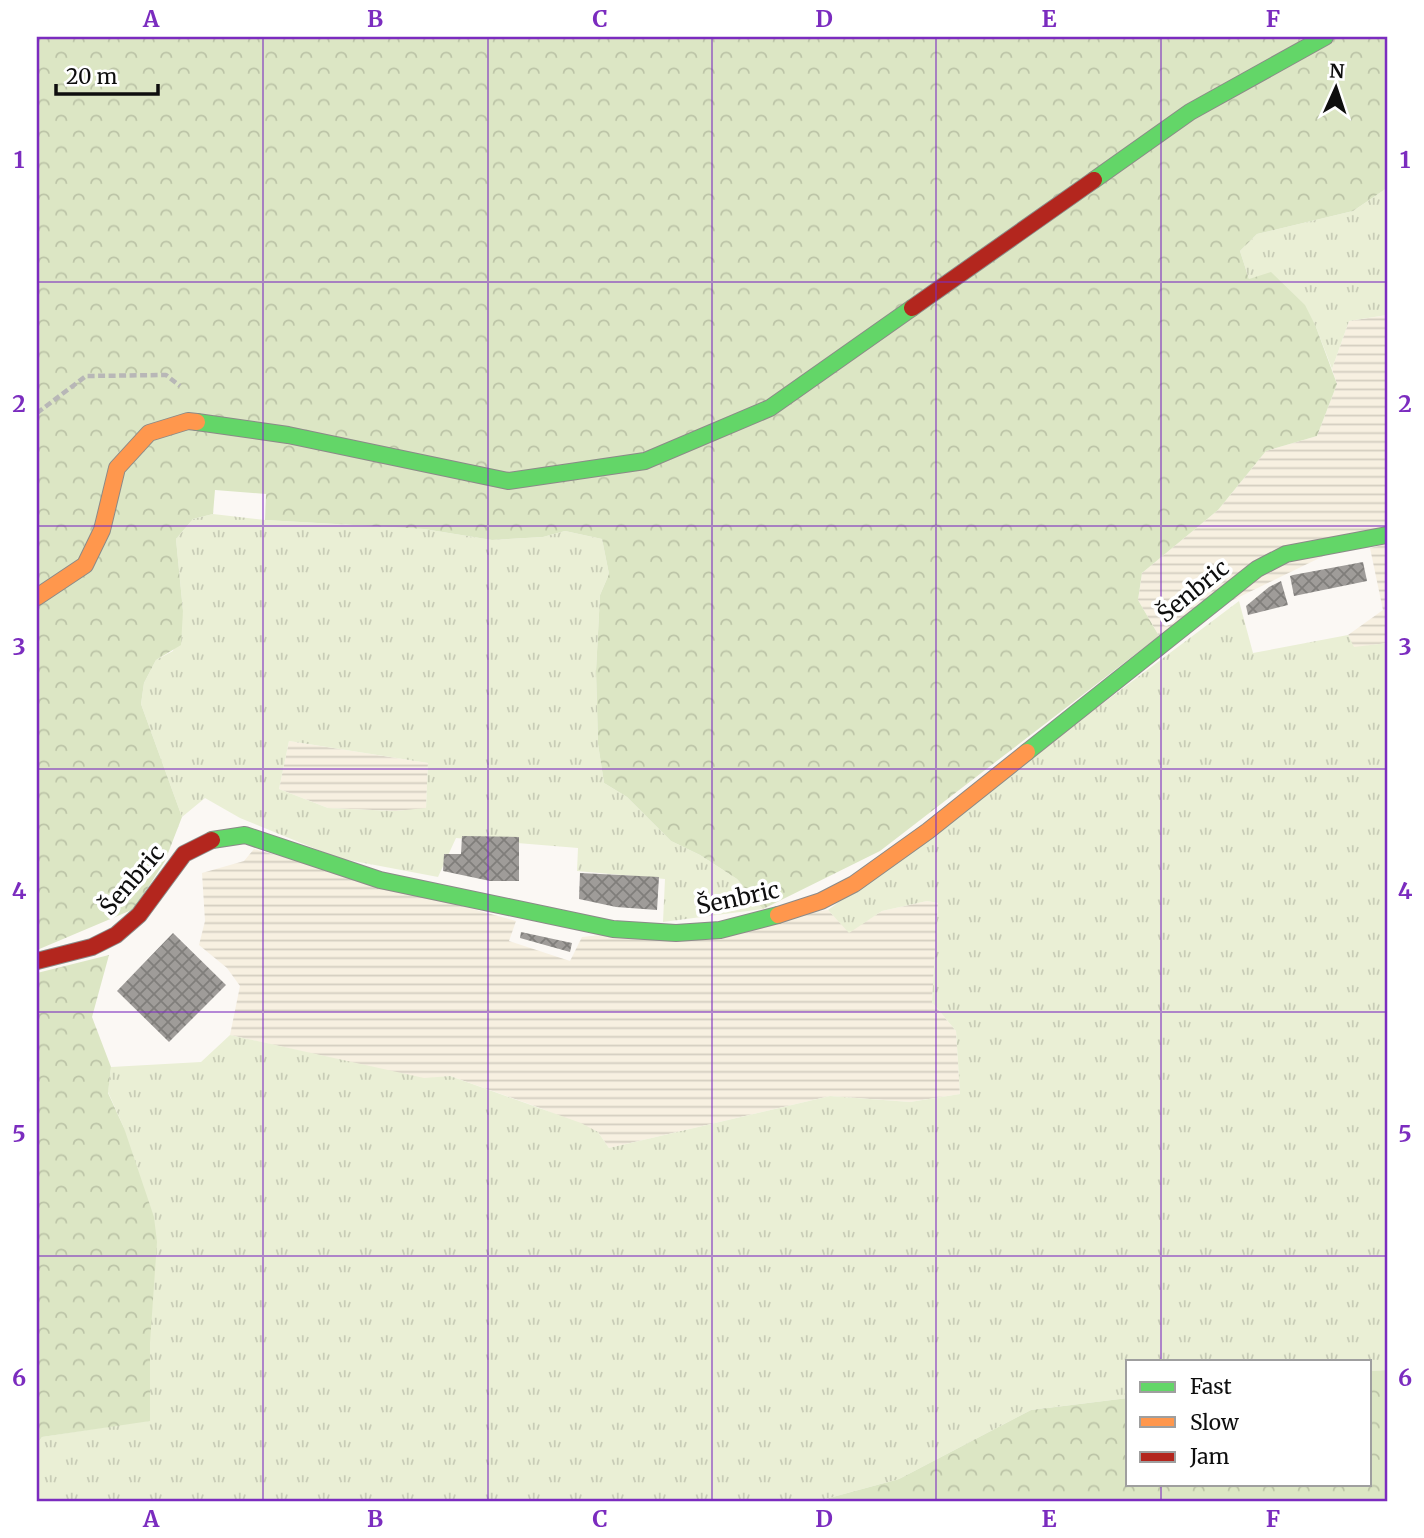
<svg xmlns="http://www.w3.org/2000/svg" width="1424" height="1538" viewBox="0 0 1424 1538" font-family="Merriweather,serif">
  <defs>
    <pattern id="farmland-rules" width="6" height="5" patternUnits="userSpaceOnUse" patternTransform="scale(1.75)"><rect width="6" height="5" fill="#f7f0e1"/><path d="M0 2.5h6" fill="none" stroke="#d3cdc0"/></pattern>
    <pattern id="grass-tufts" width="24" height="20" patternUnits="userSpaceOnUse" patternTransform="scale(1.75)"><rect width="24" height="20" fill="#eaefd5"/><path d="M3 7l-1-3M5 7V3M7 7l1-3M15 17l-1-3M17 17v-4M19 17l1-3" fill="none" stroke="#c8ccb6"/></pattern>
    <pattern id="forest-crowns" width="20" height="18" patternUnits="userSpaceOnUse" patternTransform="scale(1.75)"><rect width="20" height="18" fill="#dce6c4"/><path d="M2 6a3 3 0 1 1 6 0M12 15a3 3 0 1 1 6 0" fill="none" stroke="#bcc4a7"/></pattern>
    <pattern id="building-cross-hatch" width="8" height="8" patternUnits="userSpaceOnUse" patternTransform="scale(1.75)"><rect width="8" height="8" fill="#9f9c99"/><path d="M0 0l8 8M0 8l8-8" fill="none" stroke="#807e7b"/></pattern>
  </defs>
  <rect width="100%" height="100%" fill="#fbf8f4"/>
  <!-- farmland -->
  <g fill="url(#farmland-rules)">
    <path d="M 1387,315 L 1387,528 L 1373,532 L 1159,636 L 1138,600 L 1142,573 L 1218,510 L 1266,451 L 1317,436 L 1337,384 L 1332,369 L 1349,321 Z"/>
    <path d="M 1387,544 L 1387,643 L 1353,648 L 1348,635 L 1383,610 L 1370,548 Z"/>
    <path d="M 289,741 L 428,763 L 426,809 L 395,811 L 328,808 L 279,789 Z"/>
    <path d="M 254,849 L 516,921 L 509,941 L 570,961 L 582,937 L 828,910 L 849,932 L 882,911 L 927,901 L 938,903 L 932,1002 L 956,1031 L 960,1094 L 910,1102 L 830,1096 L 609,1148 L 598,1132 L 540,1108 L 450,1076 L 424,1079 L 230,1035 L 240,986 L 227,968 L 199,945 L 205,921 L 202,873 L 244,861 Z"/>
  </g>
  <!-- grass -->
  <g fill="url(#grass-tufts)" fill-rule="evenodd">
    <path d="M 1387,188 L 1387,315 L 1349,321 L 1332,369 L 1316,327 L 1249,279 L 1240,251 L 1257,234 L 1353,211 Z"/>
    <path d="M 213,514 L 265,520 L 424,529 L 492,540 L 543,537 L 565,531 L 602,539 L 609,574 L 600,595 L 596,671 L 598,744 L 604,783 L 627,797 L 671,841 L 700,855 L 737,879 L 763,909 L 663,922 L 665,879 L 577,871 L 578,848 L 456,838 L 438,877 L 338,858 L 240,818 L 205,798 L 182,817 L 141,704 L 144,683 L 156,660 L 173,651 L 183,611 L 176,539 L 193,519 ZM 289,741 L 428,763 L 426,808 L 395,811 L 328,808 L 279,789 Z"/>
    <path d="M 1239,601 L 1253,653 L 1348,635 L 1354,647 L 1387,643 L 1387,1370 L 1370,1371 L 1370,1361 L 1128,1361 L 1128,1398 L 1031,1410 L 899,1479 L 818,1501 L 38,1501 L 37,1444 L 42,1437 L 150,1420 L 150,1343 L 124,1128 L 108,1092 L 111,1067 L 201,1062 L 230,1035 L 424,1078 L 450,1076 L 581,1123 L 598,1132 L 609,1148 L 830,1096 L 910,1102 L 960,1094 L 956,1031 L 932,1002 L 938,903 L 927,901 L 882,911 L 849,933 L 828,910 Z"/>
  </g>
  <!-- forest -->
  <g fill="url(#forest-crowns)">
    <path d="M 37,37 L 1387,37 L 1387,188 L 1353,211 L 1257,234 L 1240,251 L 1249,279 L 1271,272 L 1305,305 L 1316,327 L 1337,384 L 1317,436 L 1266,451 L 1218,510 L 1142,573 L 1138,600 L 1159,636 L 880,851 L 763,909 L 737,879 L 700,855 L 671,841 L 627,797 L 604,783 L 598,744 L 596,671 L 600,595 L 609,574 L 602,539 L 565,531 L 543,537 L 492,540 L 424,529 L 265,520 L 266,494 L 215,490 L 213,514 L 193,519 L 176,539 L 183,611 L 181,645 L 156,660 L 144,683 L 141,704 L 182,817 L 165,861 L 134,909 L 37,950 Z"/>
    <path d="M 109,955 L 92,1017 L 111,1067 L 108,1093 L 124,1128 L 154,1217 L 157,1242 L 150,1343 L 150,1421 L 42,1437 L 37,1444 L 37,973 Z"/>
    <path d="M 1387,1370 L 1387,1501 L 818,1501 L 899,1479 L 1031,1410 L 1128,1398 L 1128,1484 L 1370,1484 L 1370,1371 Z"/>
  </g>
  <!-- building -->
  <g fill="url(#building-cross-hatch)">
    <path d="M 1363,562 L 1367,581 L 1294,596 L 1290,576 L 1293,575 Z"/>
    <path d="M 1281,581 L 1288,605 L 1248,615 L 1246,606 L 1269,587 Z"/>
    <path d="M 462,836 L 519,837 L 519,881 L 490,881 L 443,871 L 444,854 L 461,854 Z"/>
    <path d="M 580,873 L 659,877 L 657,910 L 616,907 L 579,899 Z"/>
    <path d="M 521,932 L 572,943 L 570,952 L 520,938 Z"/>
    <path d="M 173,933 L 226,985 L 169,1042 L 117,991 Z"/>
  </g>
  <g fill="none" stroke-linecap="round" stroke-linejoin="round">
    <!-- fast casing -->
    <g stroke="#8b8a88" stroke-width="18">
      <g id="fast">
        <path d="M 1094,180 L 1190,112 L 1325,37"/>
        <path d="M 197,422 L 288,435 L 508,481 L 645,461 L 770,408 L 912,308"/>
        <path d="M 1027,752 L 1257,569 L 1286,554 L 1387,535"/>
        <path d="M 212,840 L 245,835 L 380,880 L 613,929 L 676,933 L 720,930 L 778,915"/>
      </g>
    </g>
    <!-- slow casing -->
    <g stroke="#8b8a88" stroke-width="18">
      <g id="slow">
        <path d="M 37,597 L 85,565 L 102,530 L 117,468 L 149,433 L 188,421 L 197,422"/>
        <path d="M 778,915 L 821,901 L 854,884 L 928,831 L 1027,752"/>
      </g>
    </g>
    <!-- jam casing -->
    <g stroke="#8b8a88" stroke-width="18">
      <g id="jam">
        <path d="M 912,308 L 1094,180"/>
        <path d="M 37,961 L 92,947 L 116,935 L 139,915 L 184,854 L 212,840"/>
      </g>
    </g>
    <!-- path -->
    <path stroke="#b8b7b7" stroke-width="4.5" stroke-dasharray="7 3.5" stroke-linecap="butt" d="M 37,413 L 86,376 L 166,375 L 180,386"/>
    <!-- fast -->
    <use href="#fast" stroke="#63d668" stroke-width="16"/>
    <!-- slow -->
    <use href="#slow" stroke="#ff974d" stroke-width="16"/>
    <!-- jam -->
    <use href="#jam" stroke="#b3261e" stroke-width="16"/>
  </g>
  <!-- grid -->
  <path fill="none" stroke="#7b2cbf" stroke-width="2" stroke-opacity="0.55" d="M 263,37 L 263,1501M 488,37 L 488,1501M 712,37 L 712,1501M 936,37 L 936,1501M 1161,37 L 1161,1361M 37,282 L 1387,282M 37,526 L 1387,526M 37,769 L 1387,769M 37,1012 L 1387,1012M 37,1256 L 1387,1256M 1161,1484 L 1161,1501"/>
  <g text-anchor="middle" stroke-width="7" stroke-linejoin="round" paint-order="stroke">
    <!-- street labels -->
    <g font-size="23" fill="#0e0e0e" stroke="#fff">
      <text transform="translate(1193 591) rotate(-39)" y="8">Šenbric</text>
      <text transform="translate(132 880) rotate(-49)" y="8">Šenbric</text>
      <text transform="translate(738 898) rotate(-12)" y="8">Šenbric</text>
    </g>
  </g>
  <!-- border -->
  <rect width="1424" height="1538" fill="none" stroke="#ffffff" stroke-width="77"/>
  <!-- legend -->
  <rect x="1126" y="1360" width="245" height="126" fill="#ffffff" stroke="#9f9f9f" stroke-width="2"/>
  <rect x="1140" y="1382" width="35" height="10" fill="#63d668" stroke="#9f9f9f" stroke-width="2"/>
  <text x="1190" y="1394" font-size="21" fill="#0e0e0e">Fast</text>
  <rect x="1140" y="1417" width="35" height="10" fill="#ff974d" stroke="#9f9f9f" stroke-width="2"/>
  <text x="1190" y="1430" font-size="21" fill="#0e0e0e">Slow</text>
  <rect x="1140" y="1452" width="35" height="10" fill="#b3261e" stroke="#9f9f9f" stroke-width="2"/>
  <text x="1190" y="1464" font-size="21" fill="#0e0e0e">Jam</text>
  <!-- north arrow -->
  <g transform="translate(1336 88) rotate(3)" stroke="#ffffff" stroke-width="5" paint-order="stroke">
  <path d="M0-5L12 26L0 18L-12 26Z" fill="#0e0e0e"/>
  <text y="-10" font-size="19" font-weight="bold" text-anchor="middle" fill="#0e0e0e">N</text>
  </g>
  <!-- scale -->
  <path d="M56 84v10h102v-10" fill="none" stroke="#0e0e0e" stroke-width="3.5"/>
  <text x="66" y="84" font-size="21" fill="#0e0e0e" stroke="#ffffff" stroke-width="5" paint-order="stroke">20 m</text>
  <rect x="38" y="38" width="1348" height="1462" fill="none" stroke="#7b2cbf" stroke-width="2.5"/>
  <g font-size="23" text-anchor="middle" font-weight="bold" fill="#7b2cbf">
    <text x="151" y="27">A</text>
    <text x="375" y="27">B</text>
    <text x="600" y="27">C</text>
    <text x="824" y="27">D</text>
    <text x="1049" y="27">E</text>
    <text x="1273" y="27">F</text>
    <text x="19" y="168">1</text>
    <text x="1405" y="168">1</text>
    <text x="19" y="412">2</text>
    <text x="1405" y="412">2</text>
    <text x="19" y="655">3</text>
    <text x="1405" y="655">3</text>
    <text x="19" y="899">4</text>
    <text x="1405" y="899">4</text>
    <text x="19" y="1142">5</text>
    <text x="1405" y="1142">5</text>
    <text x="19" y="1386">6</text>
    <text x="1405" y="1386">6</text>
    <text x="151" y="1527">A</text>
    <text x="375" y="1527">B</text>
    <text x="600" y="1527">C</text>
    <text x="824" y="1527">D</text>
    <text x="1049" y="1527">E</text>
    <text x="1273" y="1527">F</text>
  </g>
</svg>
